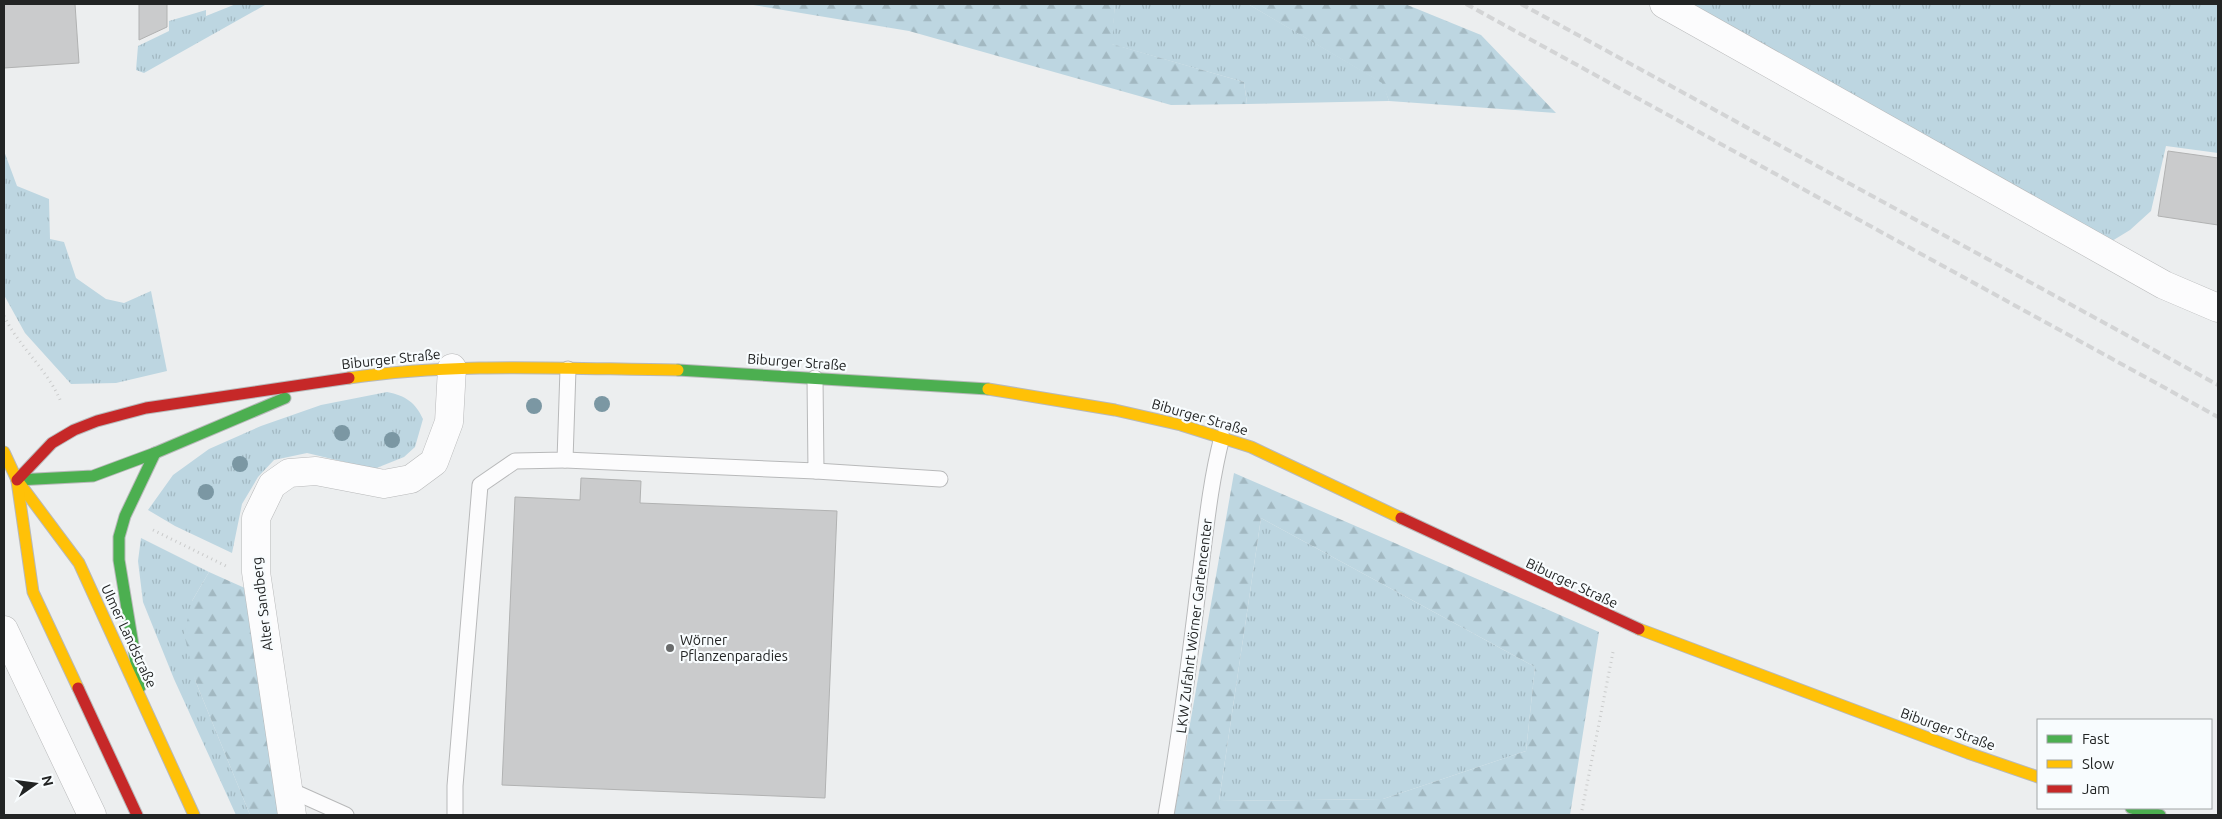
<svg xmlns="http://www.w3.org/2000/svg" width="2222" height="819" viewBox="0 0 2222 819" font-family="Ubuntu,sans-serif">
  <defs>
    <pattern id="grass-tufts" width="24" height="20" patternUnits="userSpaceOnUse" patternTransform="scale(1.25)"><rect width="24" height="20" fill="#bdd6e1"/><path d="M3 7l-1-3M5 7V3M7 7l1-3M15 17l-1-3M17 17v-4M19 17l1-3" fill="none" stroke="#a2b8c1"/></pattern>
    <pattern id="forest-firs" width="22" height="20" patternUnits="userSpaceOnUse" patternTransform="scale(1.25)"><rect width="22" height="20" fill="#bdd6e1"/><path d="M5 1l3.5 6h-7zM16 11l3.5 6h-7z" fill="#a2b8c1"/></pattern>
  </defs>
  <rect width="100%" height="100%" fill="#eceeef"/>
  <!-- grass -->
  <g fill="url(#grass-tufts)">
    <path d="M 236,4 L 265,5 L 144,73 L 136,70 L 138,46 L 169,31 L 169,21 L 206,10 L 206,16 Z"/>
    <path d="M 1115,4 L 1248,4 L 1383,83 L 1389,101 L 1247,104 L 1244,82 L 1111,44 Z"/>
    <path d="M 1686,4 L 2218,4 L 2218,153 L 2166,146 L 2151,211 L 2130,230 L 2112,241 Z"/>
    <path d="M 4,151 L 17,186 L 49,199 L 50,239 L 64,242 L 76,278 L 106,299 L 124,303 L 151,291 L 167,371 L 116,383 L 71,384 L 25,333 L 4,295 Z"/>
    <path d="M 387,392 C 406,396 415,402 423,419 L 415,447 L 404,457 L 374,469 L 307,453 L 274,460 L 258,477 L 242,504 L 232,553 L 175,526 L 148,510 L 173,475 L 209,449 L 261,426 L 321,405 Z"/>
    <path d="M 1261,518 L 1535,667 L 1526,751 L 1383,799 L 1219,801 Z"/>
    <path d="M 141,538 L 209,572 L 192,601 L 195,680 L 250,815 L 236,815 L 174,679 L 143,602 L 138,561 Z"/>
  </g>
  <!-- forest -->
  <g fill="url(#forest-firs)" fill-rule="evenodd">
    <path d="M 747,4 L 1115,4 L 1112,44 L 1244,82 L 1247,104 L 1171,105 L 909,31 Z"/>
    <path d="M 1248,4 L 1405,4 L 1481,35 L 1556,113 L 1389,101 L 1382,83 Z"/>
    <path d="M 1234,473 L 1599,632 L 1570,815 L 1174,815 ZM 1261,518 L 1535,667 L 1526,751 L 1383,799 L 1219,801 Z"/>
    <path d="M 209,572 L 247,589 L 281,815 L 250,815 L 195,680 L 184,634 L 192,601 Z"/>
  </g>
  <!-- building -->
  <g fill="#cacbcc" stroke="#b1b2b2">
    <path d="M 4,4 L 75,4 L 79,63 L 4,68 Z"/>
    <path d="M 139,4 L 167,4 L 167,27 L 139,40 Z"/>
    <path d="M 2168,151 L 2218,158 L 2218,225 L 2158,216 Z"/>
    <path d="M 581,478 L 641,481 L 640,503 L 837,511 L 825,798 L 502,785 L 515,497 L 580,500 Z"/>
  </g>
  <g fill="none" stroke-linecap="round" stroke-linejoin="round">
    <!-- lane casing -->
    <g stroke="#b8b9ba" stroke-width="17">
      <g id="lane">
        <path d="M 565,460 L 816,471 L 815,378"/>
        <path d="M 816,471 L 940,479"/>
        <path d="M 288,789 L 346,815"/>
        <path d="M 455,815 L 455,786 L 480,485 L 515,461 L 565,460 L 568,369"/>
        <path d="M 1166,815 C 1179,741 1189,665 1198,590 C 1205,539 1209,487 1222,437"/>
      </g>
    </g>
    <!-- street casing -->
    <g stroke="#b8b9ba" stroke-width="29">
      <g id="street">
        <path d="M 1664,4 L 2164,285 L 2218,308"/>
        <path d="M 4,630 L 92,815"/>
        <path d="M 292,815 L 256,572 L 256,518 L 272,485 L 289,473 L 316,471 L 384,484 L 411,479 L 434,462 L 449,422 L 452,368"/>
      </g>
    </g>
    <!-- fast casing -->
    <g stroke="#b8b9ba" stroke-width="13">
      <g id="fast">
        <path d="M 678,370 L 988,389"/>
        <path d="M 17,480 L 93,476 L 155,453 L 285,398"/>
        <path d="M 140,687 L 119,560 L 119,537 L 125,516 L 155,453"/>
        <path d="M 2131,808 L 2160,815"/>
      </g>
    </g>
    <!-- slow casing -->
    <g stroke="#b8b9ba" stroke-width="13">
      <g id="slow">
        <path d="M 349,378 C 458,362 569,369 678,370"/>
        <path d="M 988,389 L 1115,410 L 1181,425 L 1251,447 L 1401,518"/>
        <path d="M 4,452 L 17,480 L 79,563 L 194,815"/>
        <path d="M 17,481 L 33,592 L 78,688"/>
        <path d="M 1639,629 L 1968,753 L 2038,777"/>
      </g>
    </g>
    <!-- jam casing -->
    <g stroke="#b8b9ba" stroke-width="13">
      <g id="jam">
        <path d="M 17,480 L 52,443 L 74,430 L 97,421 L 146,408 L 349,378"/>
        <path d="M 1401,518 L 1639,629"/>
        <path d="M 78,688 L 137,815"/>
      </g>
    </g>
    <!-- path -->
    <g stroke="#cacbcb" stroke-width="3" stroke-dasharray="1 4" stroke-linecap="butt">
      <path d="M 4,316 C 19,347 48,370 61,402"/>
      <path d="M 153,530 L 226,566"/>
      <path d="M 1581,815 L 1613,652"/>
    </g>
    <!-- lane -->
    <use href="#lane" stroke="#fcfcfd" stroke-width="15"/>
    <!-- street -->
    <use href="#street" stroke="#fcfcfd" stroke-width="28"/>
    <!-- fast -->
    <use href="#fast" stroke="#4caf50" stroke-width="11"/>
    <!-- slow -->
    <use href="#slow" stroke="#ffc107" stroke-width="11"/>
    <!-- jam -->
    <use href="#jam" stroke="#c62828" stroke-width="11"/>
    <!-- rail -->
    <g stroke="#d3d4d5" stroke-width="4" stroke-dasharray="8 4" stroke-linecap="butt">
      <path d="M 1466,4 L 2218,417"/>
      <path d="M 1521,4 L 2218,385"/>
    </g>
  </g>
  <!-- trees -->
  <g fill="#7b97a3">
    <circle cx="602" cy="404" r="8"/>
    <circle cx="534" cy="406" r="8"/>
    <circle cx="342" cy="433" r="8"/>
    <circle cx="392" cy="440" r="8"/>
    <circle cx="240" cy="464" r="8"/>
    <circle cx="206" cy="492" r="8"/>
  </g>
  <!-- markers -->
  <circle fill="#696b6b" stroke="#f8fcfe" stroke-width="2" cx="670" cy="648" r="5"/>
  <g text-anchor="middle" stroke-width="4.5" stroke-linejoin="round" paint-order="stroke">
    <!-- street labels -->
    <g font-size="14" fill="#222424" stroke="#f8fcfe">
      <text transform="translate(391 359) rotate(-6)" y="5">Biburger Straße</text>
      <text transform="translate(797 362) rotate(4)" y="5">Biburger Straße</text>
      <text transform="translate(1200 417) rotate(16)" y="5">Biburger Straße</text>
      <text transform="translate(1572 583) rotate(25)" y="5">Biburger Straße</text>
      <text transform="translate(262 604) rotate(-97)" y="5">Alter Sandberg</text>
      <text transform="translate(1194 626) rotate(-83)" y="5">LKW Zufahrt Wörner Gartencenter</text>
      <text transform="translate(129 636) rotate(65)" y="5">Ulmer Landstraße</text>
      <text transform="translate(1948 729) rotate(20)" y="5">Biburger Straße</text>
    </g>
    <!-- poi labels -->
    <g font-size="14" fill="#222424" stroke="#f8fcfe" text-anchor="start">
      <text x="680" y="645">Wörner<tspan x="680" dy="16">Pflanzenparadies</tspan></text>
    </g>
  </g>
  <!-- border -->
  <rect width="2222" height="819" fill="none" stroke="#222424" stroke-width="10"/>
  <!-- legend -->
  <rect x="2037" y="719" width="175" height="90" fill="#f8fcfe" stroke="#a2a6a7"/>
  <rect x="2047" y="735" width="25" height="8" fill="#4caf50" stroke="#a2a6a7"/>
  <text x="2082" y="744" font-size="15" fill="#222424">Fast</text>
  <rect x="2047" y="760" width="25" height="8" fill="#ffc107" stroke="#a2a6a7"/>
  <text x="2082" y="769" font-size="15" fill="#222424">Slow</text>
  <rect x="2047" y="785" width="25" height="8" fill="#c62828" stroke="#a2a6a7"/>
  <text x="2082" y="794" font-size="15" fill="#222424">Jam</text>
  <!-- north arrow -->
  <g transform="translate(35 784) rotate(76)" stroke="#f8fcfe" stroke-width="4" paint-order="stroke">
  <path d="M0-4L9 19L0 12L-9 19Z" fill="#222424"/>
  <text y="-8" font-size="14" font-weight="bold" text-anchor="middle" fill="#222424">N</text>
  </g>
</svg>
